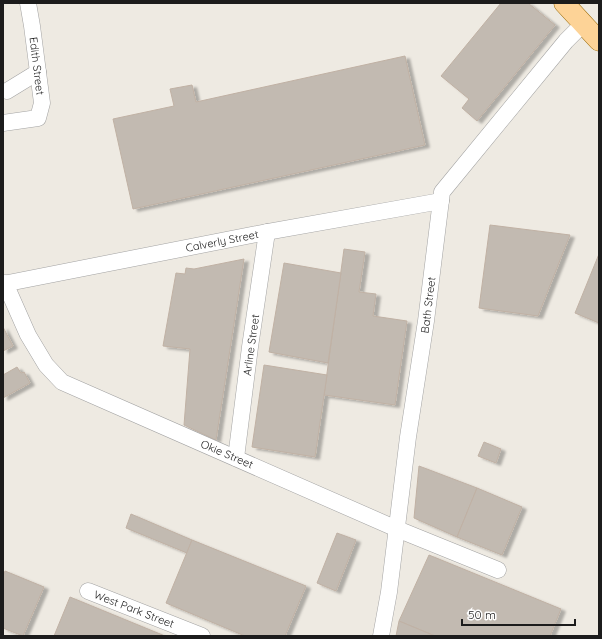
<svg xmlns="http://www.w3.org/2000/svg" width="602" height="639" viewBox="0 0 602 639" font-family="Quicksand,sans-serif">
  <defs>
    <filter id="shadow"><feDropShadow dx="4.5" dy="2.5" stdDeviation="1" flood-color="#0004"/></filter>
  </defs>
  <rect width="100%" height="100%" fill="#eeeae2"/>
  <!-- building -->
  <g fill="#c2bab1" stroke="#c0b1a4" filter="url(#shadow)">
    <path d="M 501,3 L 528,3 L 555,25 L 477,121 L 462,108 L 469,99 L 441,76 Z"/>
    <path d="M 405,56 L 425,145 L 133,209 L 113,119 L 174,106 L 170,89 L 192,85 L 196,102 Z"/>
    <path d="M 490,225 L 570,235 L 538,316 L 479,308 Z"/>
    <path d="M 344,249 L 365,252 L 359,292 L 376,294 L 373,316 L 407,321 L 395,405 L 324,395 Z"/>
    <path d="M 599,254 L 599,323 L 575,313 Z"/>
    <path d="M 244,259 L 216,440 L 184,425 L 190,349 L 163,346 L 176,273 L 185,274 L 186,268 L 194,269 Z"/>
    <path d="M 284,263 L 341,273 L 328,363 L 269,352 Z"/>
    <path d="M 3,327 L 13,346 L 3,351 Z"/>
    <path d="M 264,365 L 327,375 L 315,457 L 252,447 Z"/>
    <path d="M 17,367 L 21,373 L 24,372 L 30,383 L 3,398 L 3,375 Z"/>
    <path d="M 484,442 L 501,449 L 496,463 L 478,456 Z"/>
    <path d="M 419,466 L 477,488 L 457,537 L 414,518 Z"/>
    <path d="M 477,488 L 522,507 L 502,555 L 457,537 Z"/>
    <path d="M 131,514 L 192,540 L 187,553 L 126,528 Z"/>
    <path d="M 337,533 L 356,540 L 336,591 L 317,583 Z"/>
    <path d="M 192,540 L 306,586 L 285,636 L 245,636 L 166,603 Z"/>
    <path d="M 429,555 L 561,609 L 550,636 L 435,636 L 399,621 Z"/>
    <path d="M 5,571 L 44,587 L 23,636 L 3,628 L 3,576 Z"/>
    <path d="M 70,597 L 165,636 L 54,636 Z"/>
    <path d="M 399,621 L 435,636 L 396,636 Z"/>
  </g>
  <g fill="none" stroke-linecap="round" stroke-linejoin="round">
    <!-- minor casing -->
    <g stroke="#a3a3a3" stroke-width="17">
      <g id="minor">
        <path d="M 7,91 L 38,72"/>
        <path d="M 3,123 L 38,118 L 42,103 L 32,26 L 28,3"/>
        <path d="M 5,283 L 28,335 L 46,365 L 62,382 L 397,529 L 498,570"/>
        <path d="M 3,284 L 267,232 L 441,201"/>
        <path d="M 236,458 L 250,347 L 267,232"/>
        <path d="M 88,591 L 202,636"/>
        <path d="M 381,636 L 389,592 L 408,437 L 426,321 L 442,192 L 566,41 L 583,24"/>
      </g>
    </g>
    <!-- major casing -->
    <g stroke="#956700" stroke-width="21">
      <path id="major" d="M 564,3 L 599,41"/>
    </g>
    <!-- minor -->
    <use href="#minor" stroke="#fff" stroke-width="16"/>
    <!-- major -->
    <use href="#major" stroke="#fdd397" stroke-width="20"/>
  </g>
  <g text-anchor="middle" stroke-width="3" stroke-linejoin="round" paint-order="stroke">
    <!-- street labels -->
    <g font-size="11" fill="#1c1c1c" stroke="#fff">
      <text transform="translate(37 66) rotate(83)" y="4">Edith Street</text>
      <text transform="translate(222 241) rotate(-11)" y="4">Calverly Street</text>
      <text transform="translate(428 305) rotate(-83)" y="4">Bath Street</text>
      <text transform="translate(251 345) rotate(-82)" y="4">Arline Street</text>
      <text transform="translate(227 454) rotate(23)" y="4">Okie Street</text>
      <text transform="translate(134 609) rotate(21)" y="4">West Park Street</text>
    </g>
  </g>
  <!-- border -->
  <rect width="602" height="639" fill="none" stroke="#1c1c1c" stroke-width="8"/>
  <!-- scale -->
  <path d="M462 619v6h113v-6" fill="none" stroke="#1c1c1c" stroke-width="2"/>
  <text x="468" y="619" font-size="12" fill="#1c1c1c" stroke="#ffffff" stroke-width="3" paint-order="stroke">50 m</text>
</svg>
